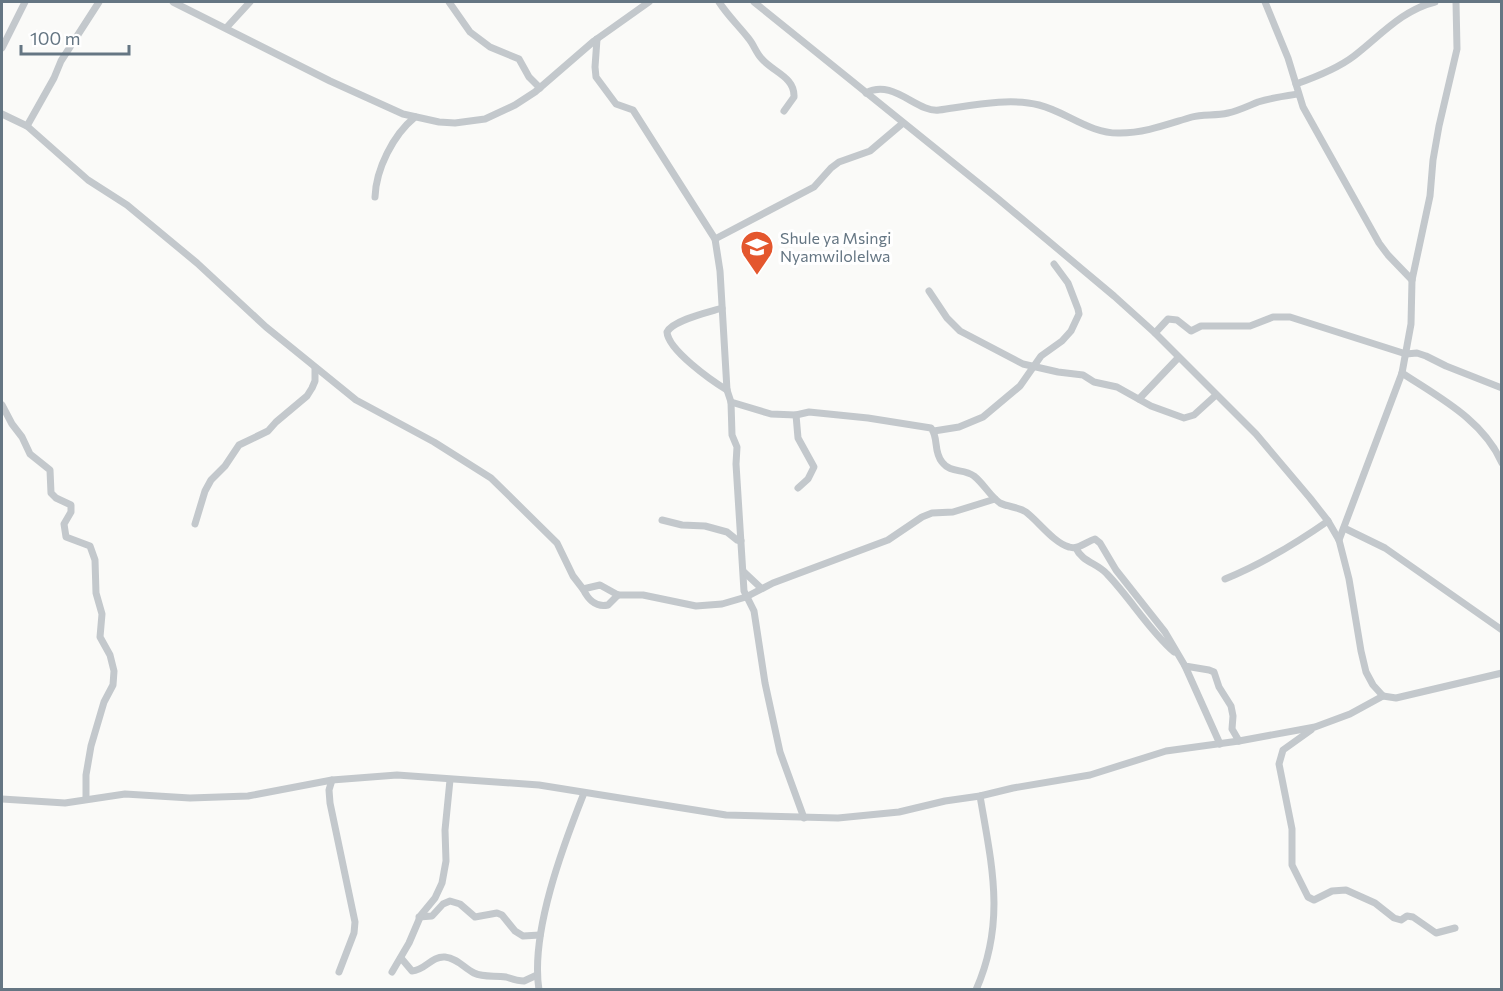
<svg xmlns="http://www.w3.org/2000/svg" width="1503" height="991" viewBox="0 0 1503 991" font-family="Commissioner,sans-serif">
  <rect width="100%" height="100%" fill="#fafaf8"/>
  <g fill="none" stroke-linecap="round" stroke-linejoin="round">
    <!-- minor -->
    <g stroke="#c3c8cc" stroke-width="7">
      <path d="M 173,2 L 330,81 L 403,114 L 439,122 L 455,123 L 485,119 L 515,105 L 535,92 L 594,41 L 649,2"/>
      <path d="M 449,2 L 470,32 L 490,47 L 519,59 L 529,77 L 540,88"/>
      <path d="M 719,2 C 728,16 739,26 749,39 C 754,45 756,53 762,59 C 773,72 795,77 794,97 L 784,111"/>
      <path d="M 754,2 L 997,198 L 1114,296 L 1155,333 L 1256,434 L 1310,498 L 1328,521 L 1339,540 L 1349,579 L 1361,651 L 1366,672 L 1373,685 L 1383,696 L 1396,698 L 1502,673"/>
      <path d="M 1265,2 L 1288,58 L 1303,107 L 1379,243 L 1388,255 L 1412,280"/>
      <path d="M 227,27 L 250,2"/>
      <path d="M 597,39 L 595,67 L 596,77 L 616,104 L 633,110 L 715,239 L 720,271 L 727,390 L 731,402 L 732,435 L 737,447 L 736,464 L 744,591 L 754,611 L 765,683 L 780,752 L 804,818"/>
      <path d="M 2,48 L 25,2"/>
      <path d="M 1296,84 C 1316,77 1337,69 1354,56 C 1380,36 1402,10 1435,2"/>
      <path d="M 866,93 C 893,78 917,113 939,110 C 969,106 1009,97 1039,105 C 1067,112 1090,134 1120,133 C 1145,133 1168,124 1192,117 C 1203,114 1216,116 1228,113 C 1238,111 1248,106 1258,102 C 1271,98 1285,96 1298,94"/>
      <path d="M 2,114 L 27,126 L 88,180 L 127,205 L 197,263 L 266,327 L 356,400 L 434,442 L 491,478 L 557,543 L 573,576 L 583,589 L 600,585 L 618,595 L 643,595 L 696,606 L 722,604 L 746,597 L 773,583 L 888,540 L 922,517 L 932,513 L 953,512 L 995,499"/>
      <path d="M 27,126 L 54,78 L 61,61 L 99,2"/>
      <path d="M 375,197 C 376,169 393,135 415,117"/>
      <path d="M 715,239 L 814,187 L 831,168 L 839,162 L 870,151 L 903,123"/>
      <path d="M 929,291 L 947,318 L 960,331 L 1023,364 L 1058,372 L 1083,375 L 1094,382 L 1117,387 L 1151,406 L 1184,418 L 1194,415 L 1216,395"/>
      <path d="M 722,308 C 709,312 673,320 667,332 C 668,350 712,381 727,390"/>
      <path d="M 1155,333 L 1168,319 L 1177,320 L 1191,331 L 1201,326 L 1250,326 L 1273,317 L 1290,317 L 1406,354 L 1417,353 L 1426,356 L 1446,366 L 1502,388"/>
      <path d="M 1402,373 C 1440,398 1483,420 1502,463"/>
      <path d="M 1139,399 L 1178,358"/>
      <path d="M 731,402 L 771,414 L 796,415 L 809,412 L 868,418 L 931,428 C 939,438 933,451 942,462 C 951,474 963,468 974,476 C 984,484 990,496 1000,503 C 1008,507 1019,507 1026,512 C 1038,521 1054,543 1069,547 C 1078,550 1086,542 1095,539 L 1100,543 L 1116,570 L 1165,632 L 1185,666 L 1209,670 L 1214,672 L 1219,687 L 1231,706 L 1233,716 L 1232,729 L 1239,741"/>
      <path d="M 2,405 L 12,424 L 22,437 L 30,454 L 50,470 L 51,493 L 56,498 L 71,505 L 71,512 L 64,524 L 66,537 L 90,546 L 95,560 L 96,593 L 102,614 L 100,637 L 110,655 L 114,671 L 113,685 L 104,702 L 91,746 L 86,775 L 86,799"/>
      <path d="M 796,415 L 798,438 L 814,467 L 808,479 L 798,488"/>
      <path d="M 934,431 L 959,427 L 983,417 L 1020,386 L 1041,356 L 1062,341 L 1071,331 L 1079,314 L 1078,309 L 1068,283 L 1054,264"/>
      <path d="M 662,520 L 682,525 L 705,526 L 727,532 L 737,540 L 741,541"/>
      <path d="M 195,524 L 205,491 L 211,480 L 225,466 L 239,445 L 268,431 L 276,422 L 307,396 L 312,388 L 315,381 L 315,368"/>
      <path d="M 1344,528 L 1385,548 L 1502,630"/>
      <path d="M 1339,540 L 1402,373 L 1411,324 L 1412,280 L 1430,196 L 1433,160 L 1439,126 L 1457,49 L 1456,2"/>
      <path d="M 1076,548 C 1082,562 1097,563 1107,574 C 1131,599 1148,629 1174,652"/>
      <path d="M 744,572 L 761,588"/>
      <path d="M 1225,579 C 1262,564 1295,544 1328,521"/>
      <path d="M 583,589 C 588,599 595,608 608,605 L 618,595"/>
      <path d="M 1185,666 L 1220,744"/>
      <path d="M 1311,730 L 1283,750 L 1279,764 L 1292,829 L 1292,865 L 1308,897 L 1314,900 L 1332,891 L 1346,890 L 1375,903 L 1394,918 L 1401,920 L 1407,916 L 1413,917 L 1436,933 L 1455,928"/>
      <path d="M 332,780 L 329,790 L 330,803 L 355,922 L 354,933 L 339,972"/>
      <path d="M 2,799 L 65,803 L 125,794 L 190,798 L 248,796 L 332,780 L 397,775 L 539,785 L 726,815 L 838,818 L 899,812 L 945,801 L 980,796 L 1013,788 L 1090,775 L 1166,751 L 1239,741 L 1315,727 L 1350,714 L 1383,696"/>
      <path d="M 419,917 L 432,916 L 443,904 L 450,901 L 460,904 L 475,917 L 497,913 L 502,915 L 515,931 L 523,936 L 540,935"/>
      <path d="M 401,958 L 412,971 C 426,970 431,956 445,957 C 457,958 464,968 474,973 C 484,978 495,975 506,977 C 512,979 518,981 524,981 L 537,975"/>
      <path d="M 392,972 L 409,943 L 421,915 L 435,898 L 442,883 L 446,861 L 445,830 L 450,780"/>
      <path d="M 539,990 C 530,933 563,846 584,793"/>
      <path d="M 976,990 C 1006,922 992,866 980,796"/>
    </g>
  </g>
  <!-- icons -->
  <defs>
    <g id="school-pin" transform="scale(1.725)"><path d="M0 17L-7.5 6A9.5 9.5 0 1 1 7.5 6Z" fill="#e4572e" stroke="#fff"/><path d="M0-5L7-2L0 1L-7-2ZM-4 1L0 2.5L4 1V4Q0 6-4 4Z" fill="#fff"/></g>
  </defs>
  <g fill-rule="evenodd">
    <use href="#school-pin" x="757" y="247"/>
  </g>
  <g text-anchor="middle" stroke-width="6" stroke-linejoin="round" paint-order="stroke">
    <!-- poi labels -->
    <g font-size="16" fill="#657683" stroke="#fff" text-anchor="start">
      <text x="780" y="244">Shule ya Msingi<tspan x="780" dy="18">Nyamwilolelwa</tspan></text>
    </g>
  </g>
  <!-- border -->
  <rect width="1503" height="991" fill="none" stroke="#657683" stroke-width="6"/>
  <!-- scale -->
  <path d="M21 45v9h108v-9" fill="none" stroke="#657683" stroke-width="3"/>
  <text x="30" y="45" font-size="18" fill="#657683" stroke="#ffffff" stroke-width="4.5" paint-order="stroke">100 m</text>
</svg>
